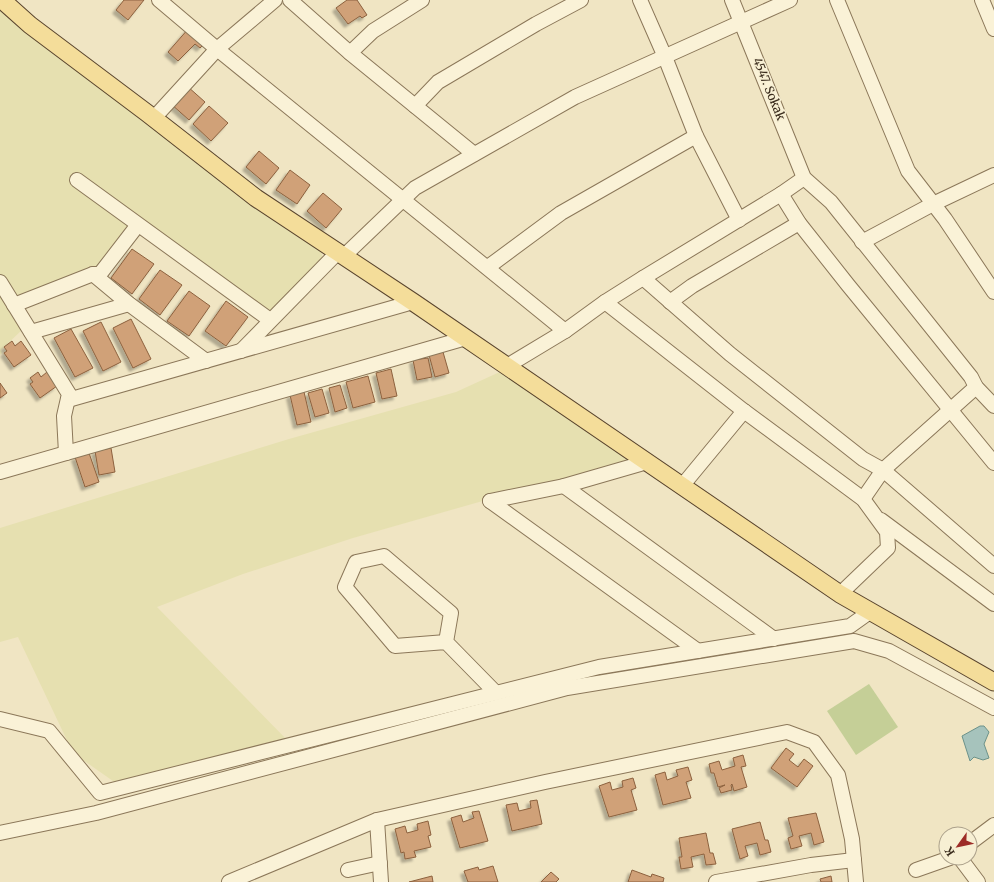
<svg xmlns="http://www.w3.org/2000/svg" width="994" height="882" viewBox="0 0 994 882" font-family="Merriweather,serif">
  <defs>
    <filter id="shadow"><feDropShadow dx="-3.5" dy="3.5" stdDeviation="1" flood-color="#0004"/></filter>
  </defs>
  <rect width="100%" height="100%" fill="#f0e5c3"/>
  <!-- farmland -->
  <g fill="#e6e0b0">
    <path d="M 0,10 L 22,30 L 142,120 L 321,250 L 323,260 L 269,313 L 138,222 L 100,269 L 20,304 L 23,329 L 1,350 L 2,353 L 0,355 Z"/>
    <path d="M 504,370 L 635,460 L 514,492 L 353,538 L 243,574 L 157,607 L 293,746 L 123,788 L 73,753 L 18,637 L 0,642 L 0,528 L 289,439 L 456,392 Z"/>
  </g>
  <!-- green -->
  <path fill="#c5cf97" d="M 869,684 L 898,727 L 856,755 L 827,711 Z"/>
  <!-- water -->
  <path fill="#a6c3bc" stroke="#6c928a" d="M 980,726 L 984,726 L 989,732 L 984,744 L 989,758 L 983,760 L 974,757 L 970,761 L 962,736 Z"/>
  <!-- building -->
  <g fill="#d0a178" stroke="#8c613e" filter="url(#shadow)">
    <path d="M 124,0 L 144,0 L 128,20 L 116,10 Z"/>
    <path d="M 347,0 L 357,0 L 367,15 L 362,18 L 360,16 L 348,24 L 336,8 Z"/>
    <path d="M 189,28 L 205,43 L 200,48 L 195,44 L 178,61 L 168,52 Z"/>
    <path d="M 187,86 L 205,102 L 189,120 L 171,104 Z"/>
    <path d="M 209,106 L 228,123 L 211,141 L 193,124 Z"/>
    <path d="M 259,151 L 279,168 L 266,184 L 246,167 Z"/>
    <path d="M 290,170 L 310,185 L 297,204 L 276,190 Z"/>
    <path d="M 323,193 L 342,209 L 326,228 L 307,211 Z"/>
    <path d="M 132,249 L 154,264 L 132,294 L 111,278 Z"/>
    <path d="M 160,270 L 182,285 L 160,315 L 139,299 Z"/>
    <path d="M 189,291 L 210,306 L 189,336 L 167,321 Z"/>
    <path d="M 226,301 L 248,317 L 226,346 L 205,331 Z"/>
    <path d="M 131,319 L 151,359 L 133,368 L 113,328 Z"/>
    <path d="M 101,322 L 121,362 L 103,371 L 83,331 Z"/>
    <path d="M 71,329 L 93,368 L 75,377 L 54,338 Z"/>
    <path d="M 12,341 L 15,346 L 21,341 L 31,355 L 14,367 L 4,353 L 7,351 L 4,347 Z"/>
    <path d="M 443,352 L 449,373 L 435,377 L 429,355 Z"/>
    <path d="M 428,358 L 432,377 L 417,380 L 413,360 Z"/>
    <path d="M 391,369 L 397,396 L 382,399 L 376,373 Z"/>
    <path d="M 38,372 L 41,377 L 47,372 L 57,386 L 40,398 L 30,384 L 33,382 L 30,378 Z"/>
    <path d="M 368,376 L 375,402 L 353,408 L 346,382 Z"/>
    <path d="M 0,383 L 7,393 L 0,398 Z"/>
    <path d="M 340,385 L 347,408 L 335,412 L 329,388 Z"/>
    <path d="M 322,389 L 329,413 L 315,417 L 308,393 Z"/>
    <path d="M 304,392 L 311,422 L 297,425 L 290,395 Z"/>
    <path d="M 111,448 L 115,472 L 99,475 L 95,451 Z"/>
    <path d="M 89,453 L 99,482 L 85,487 L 75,457 Z"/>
    <path d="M 786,748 L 794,754 L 789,760 L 798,767 L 804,759 L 813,766 L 797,787 L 771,768 Z"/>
    <path d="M 743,755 L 746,766 L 741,767 L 747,787 L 734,791 L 732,784 L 731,785 L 732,790 L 721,793 L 719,788 L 725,785 L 718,787 L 714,773 L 711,773 L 709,764 L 719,761 L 722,770 L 735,766 L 733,758 Z"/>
    <path d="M 688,767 L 692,780 L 686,782 L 691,798 L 663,805 L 655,775 L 665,772 L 667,780 L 678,776 L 676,770 Z"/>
    <path d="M 633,778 L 636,788 L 631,790 L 637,810 L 609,817 L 599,786 L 610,782 L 612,790 L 623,787 L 622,781 Z"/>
    <path d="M 537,800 L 542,824 L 512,831 L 506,805 L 517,803 L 519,811 L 531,808 L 530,801 Z"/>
    <path d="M 479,811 L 488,841 L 460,848 L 451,818 L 461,815 L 463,822 L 474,818 L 472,812 Z"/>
    <path d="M 816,813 L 824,842 L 814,845 L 811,833 L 799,836 L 802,846 L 791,849 L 788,838 L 793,836 L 788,818 Z"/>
    <path d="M 428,821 L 431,835 L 428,836 L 431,847 L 414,851 L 416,857 L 405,859 L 404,852 L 401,853 L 395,829 L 405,826 L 407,833 L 418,830 L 417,824 Z"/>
    <path d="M 760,822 L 765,840 L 768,840 L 771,852 L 760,855 L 757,843 L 745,846 L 748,856 L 740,859 L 732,829 Z"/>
    <path d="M 706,833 L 710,853 L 713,853 L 716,864 L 706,865 L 704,854 L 691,857 L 693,867 L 681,869 L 679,857 L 682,857 L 679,838 Z"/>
    <path d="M 493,866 L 498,882 L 468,882 L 464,871 L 478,867 L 479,870 Z"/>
    <path d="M 632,870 L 651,877 L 652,874 L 664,878 L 663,882 L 628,882 Z"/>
    <path d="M 551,872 L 559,879 L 556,882 L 541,882 Z"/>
    <path d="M 432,876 L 433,882 L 409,882 Z"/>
    <path d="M 831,876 L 832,882 L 821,882 L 820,879 Z"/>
  </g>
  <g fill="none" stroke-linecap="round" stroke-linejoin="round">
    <!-- minor casing -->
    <g stroke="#8b7759" stroke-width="16">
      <g id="minor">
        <path d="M 159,0 L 217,49 L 565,331"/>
        <path d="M 290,0 L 350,53 L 474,154"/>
        <path d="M 640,0 L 665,57 L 696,136 L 739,220"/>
        <path d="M 732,0 L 804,178 L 831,202 L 971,377 L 976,387 L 994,406"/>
        <path d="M 837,0 L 908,171 L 945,219 L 994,292"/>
        <path d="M 982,0 L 994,29"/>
        <path d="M 350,53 L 373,31 L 422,0"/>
        <path d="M 415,106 L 438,82 L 536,24 L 581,0"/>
        <path d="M 154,118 L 217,49 L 275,0"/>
        <path d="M 77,180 L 270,320"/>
        <path d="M 781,194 L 799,223 L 848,285 L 994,463"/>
        <path d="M 862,242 L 933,204 L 994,175"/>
        <path d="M 344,256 L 415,188 L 575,97 L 790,0"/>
        <path d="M 488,267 L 561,213 L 696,136"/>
        <path d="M 93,274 L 129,304 L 206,361"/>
        <path d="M 643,278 L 730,354 L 863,459 L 883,470 L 994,566"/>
        <path d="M 0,282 L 69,394 L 64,416 L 66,453"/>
        <path d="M 605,302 L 744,411 L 863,499 L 887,532 L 888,548 L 840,594"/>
        <path d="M 670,302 L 692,286 L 799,223"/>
        <path d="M 14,305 L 93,274 L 100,274 L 137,226"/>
        <path d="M 31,332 L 129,304"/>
        <path d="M 241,351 L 338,252"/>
        <path d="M 507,366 L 565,331 L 605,302 L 643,278 L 781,194 L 804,178"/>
        <path d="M 68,400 L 413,302"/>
        <path d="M 0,472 L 466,338"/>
        <path d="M 564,486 L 774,639"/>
        <path d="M 682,486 L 744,411"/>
        <path d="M 863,499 L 883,470 L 976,387"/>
        <path d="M 490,501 L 698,651"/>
        <path d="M 490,501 L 564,486 L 647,462"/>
        <path d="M 881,520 L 994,604"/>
        <path d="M 446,642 L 451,613 L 384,556 L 356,562 L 345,587 L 395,646 L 446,642 L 496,693"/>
        <path d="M 0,719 L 49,731 L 100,793 L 599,667 L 850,626 L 871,611"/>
        <path d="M 377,820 L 381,882"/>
        <path d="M 0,833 L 96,813 L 567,688 L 854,641 L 889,651 L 994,708"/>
        <path d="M 970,843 L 994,825"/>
        <path d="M 960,858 L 978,882"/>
        <path d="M 348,870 L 380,863"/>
        <path d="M 916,870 L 950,858"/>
        <path d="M 229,882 L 377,820 L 545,782 L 787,732 L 814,742 L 838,775 L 852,839 L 856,882"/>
        <path d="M 716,882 L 811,865 L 854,860"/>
      </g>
    </g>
    <!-- major casing -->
    <g stroke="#59442d" stroke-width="19">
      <path id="major" d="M 2,0 L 30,25 L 147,113 L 256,198 L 413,302 L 840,594 L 994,682"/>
    </g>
    <!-- minor -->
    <use href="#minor" stroke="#faf2d7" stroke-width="14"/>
    <!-- major -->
    <use href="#major" stroke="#f4dd9a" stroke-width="17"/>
  </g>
  <g text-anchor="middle" stroke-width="3" stroke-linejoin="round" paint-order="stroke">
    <!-- street labels -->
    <g font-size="12" fill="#3b2d1e" stroke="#f7efd3">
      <text transform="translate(769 89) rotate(68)" y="4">4547. Sokak</text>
    </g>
  </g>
  <!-- north arrow -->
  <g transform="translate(958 846) rotate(237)"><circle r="19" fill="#f7efd3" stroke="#aca18b"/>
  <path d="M0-3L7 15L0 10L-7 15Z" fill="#9d2c27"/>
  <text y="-6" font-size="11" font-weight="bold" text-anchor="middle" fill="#3b2d1e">K</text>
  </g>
</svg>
